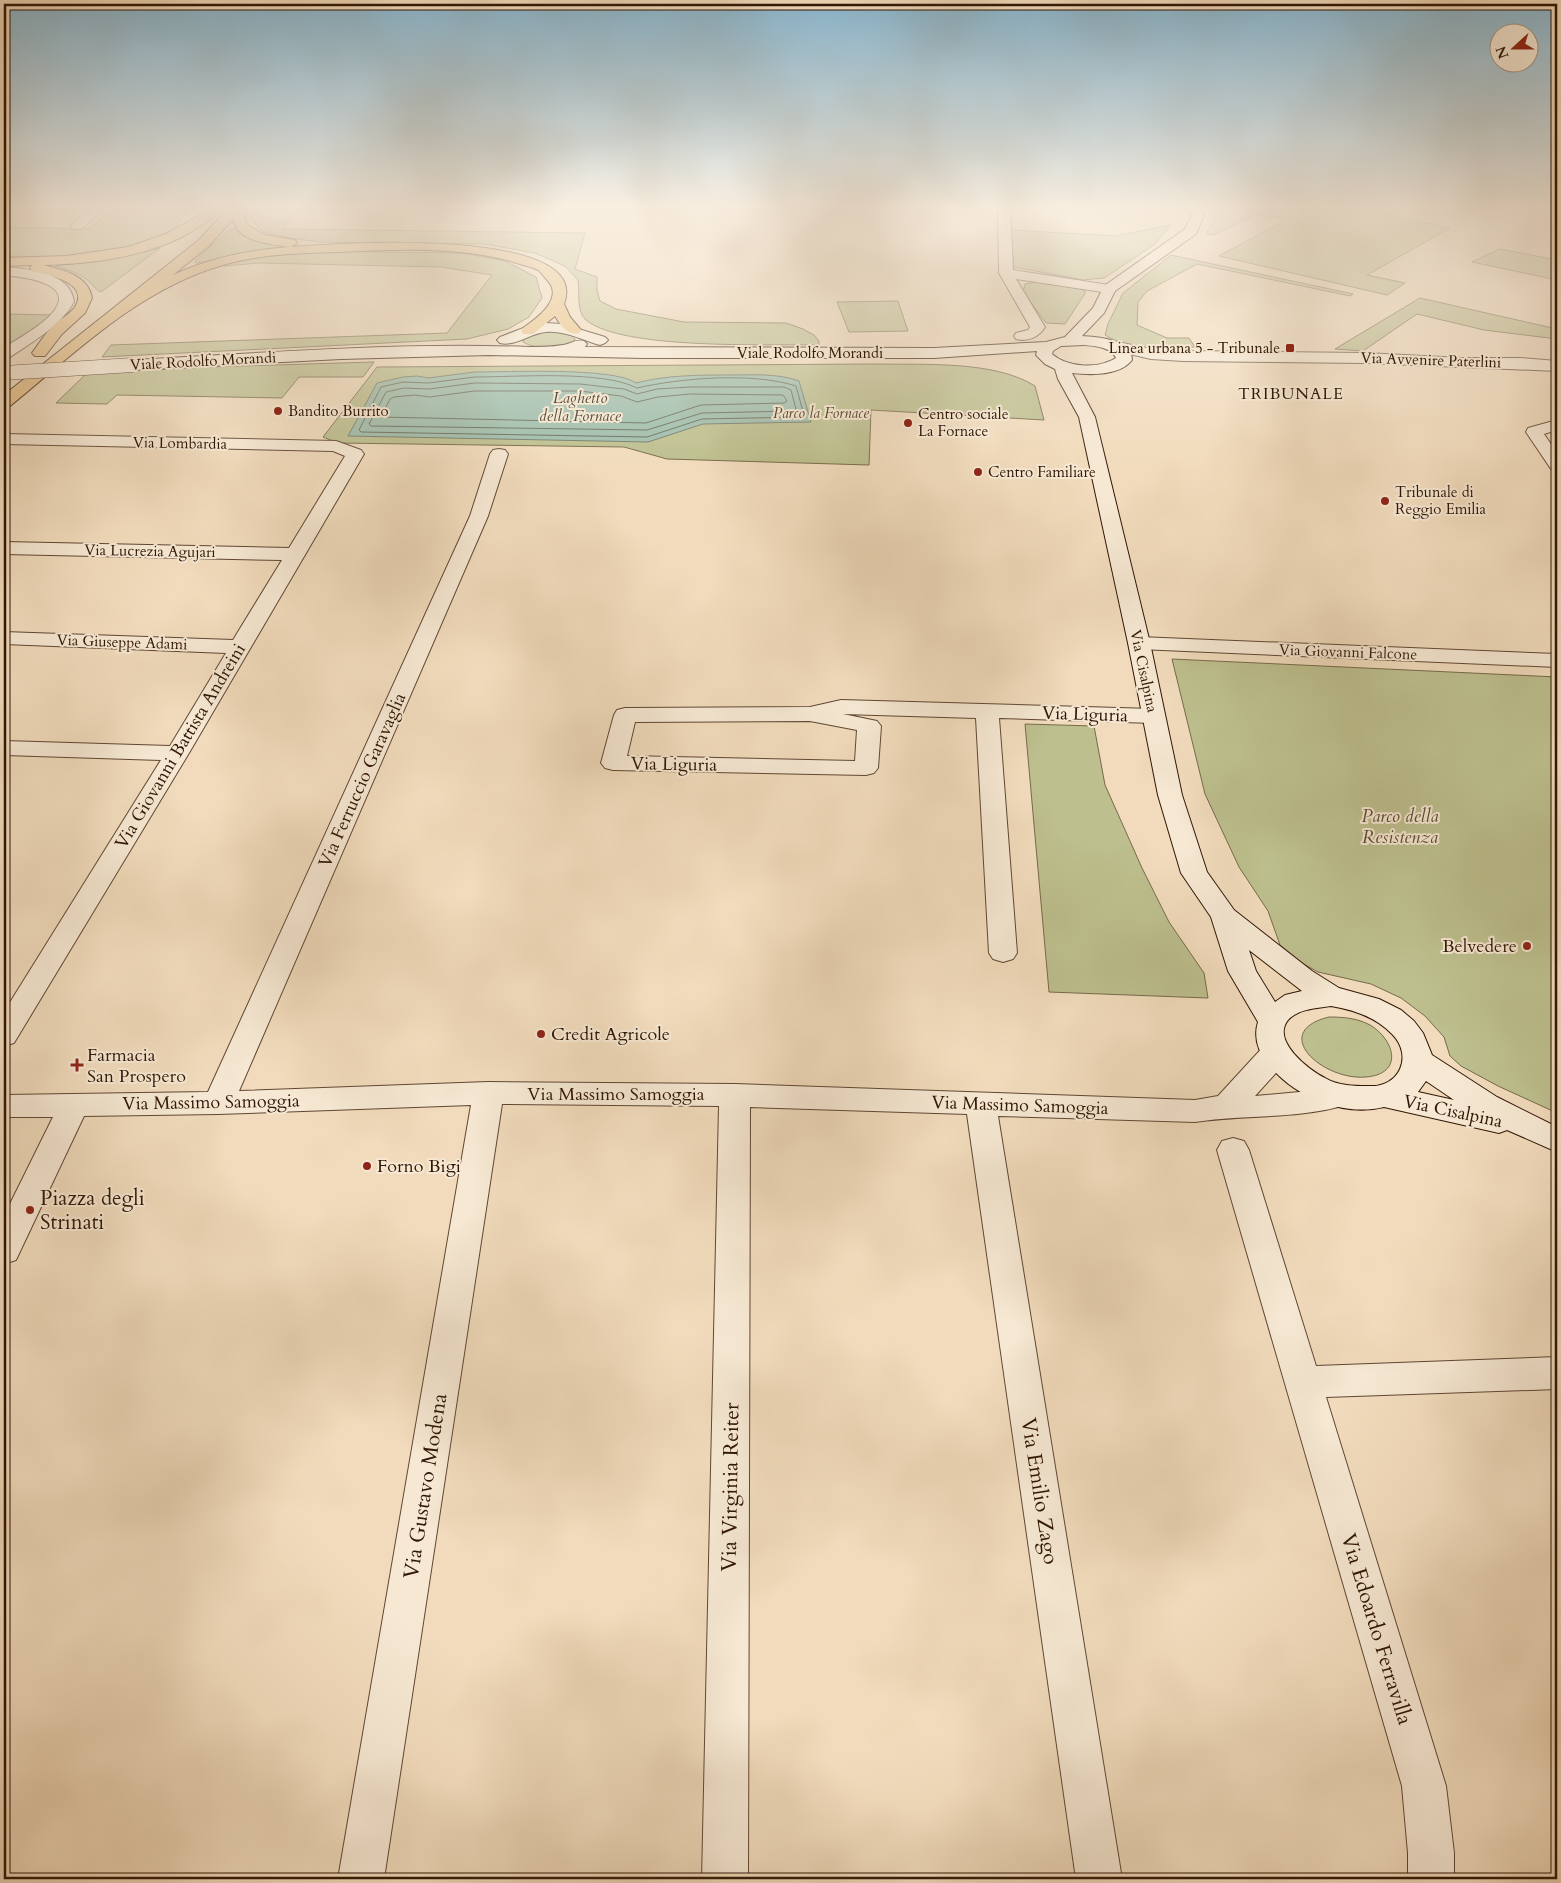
<svg xmlns="http://www.w3.org/2000/svg" width="1561" height="1883" viewBox="0 0 1561 1883" font-family="Cardo,serif">
  <rect width="100%" height="100%" fill="#f1dbbc"/>
  <filter id="stains"><feTurbulence type="fractalNoise" baseFrequency=".004" numOctaves="4"/><feColorMatrix values="0 0 0 0 .2 0 0 0 0 .09 0 0 0 0 .02 0 0 0 .5 -.17"/></filter>
  <radialGradient id="worn" r=".72"><stop offset=".6" stop-color="#630" stop-opacity="0"/><stop offset="1" stop-color="#630" stop-opacity=".3"/></radialGradient>
  <!-- green -->
  <g fill="#bdbf8e" stroke="#766a4a">
    <path d="M 118,205 L 195,205 C 186,214 178,226 167,232 C 121,259 55,257 4,256 L 4,227 L 88,229 Z"/>
    <path d="M 258,205 L 304,205 L 282,229 L 585,233 L 575,269 L 597,277 L 597,290 L 600,301 L 616,309 L 684,322 L 786,323 L 803,329 L 814,335 L 819,341 L 819,345 C 769,344 622,350 586,320 C 576,311 580,292 578,280 L 565,266 L 535,253 L 484,244 L 321,242 L 288,238 L 264,232 L 257,226 L 251,218 Z"/>
    <path d="M 1216,205 L 1338,205 L 1450,228 L 1367,275 L 1405,283 L 1387,295 L 1219,256 L 1286,220 L 1257,214 L 1214,235 L 1206,234 L 1214,220 Z"/>
    <path d="M 1171,225 L 1154,245 L 1104,278 L 1083,280 L 1014,267 L 1011,230 L 1115,236 Z"/>
    <path d="M 230,229 L 235,229 C 247,243 275,244 292,246 L 196,263 L 195,261 Z"/>
    <path d="M 160,248 L 101,292 C 94,289 92,283 86,279 C 76,272 66,269 55,266 L 95,261 Z"/>
    <path d="M 1500,249 L 1557,260 L 1557,280 L 1472,262 Z"/>
    <path d="M 311,251 L 462,253 L 505,261 L 536,277 L 542,298 L 529,317 L 508,329 L 467,339 L 102,357 L 111,345 L 447,333 L 492,275 L 441,267 L 259,263 L 224,266 L 226,261 Z"/>
    <path d="M 1171,255 L 1353,294 L 1350,296 L 1197,264 L 1147,291 L 1138,302 L 1137,325 L 1167,338 L 1189,338 L 1195,347 C 1162,348 1134,352 1105,335 L 1108,324 L 1123,293 Z"/>
    <path d="M 1036,282 L 1074,285 L 1086,292 L 1065,324 L 1046,323 L 1023,292 L 1025,284 Z"/>
    <path d="M 1420,298 L 1557,329 L 1557,339 L 1484,330 L 1417,314 L 1363,351 L 1335,349 Z"/>
    <path d="M 898,301 L 908,331 L 849,332 L 837,302 Z"/>
    <path d="M 4,314 L 54,315 L 4,350 Z"/>
    <path d="M 550,331 L 573,336 L 575,340 C 563,350 536,350 523,342 L 525,337 L 537,333 Z"/>
    <path d="M 374,362 L 363,377 L 299,377 L 282,398 L 117,395 L 107,404 L 56,403 L 87,373 L 208,367 Z"/>
    <path d="M 874,364 C 922,365 994,360 1035,386 L 1044,420 L 871,410 L 869,465 L 667,459 L 624,447 L 338,443 L 323,437 L 377,367 Z"/>
    <path d="M 1172,659 L 1557,677 L 1557,1113 L 1498,1086 L 1461,1066 L 1450,1056 L 1444,1037 L 1425,1016 L 1401,998 L 1371,984 L 1318,972 L 1302,963 L 1280,945 L 1268,911 L 1239,867 L 1205,794 Z"/>
    <path d="M 1025,724 L 1094,726 L 1105,785 L 1142,868 L 1169,922 L 1204,973 L 1208,998 L 1049,992 Z"/>
    <path d="M 1329,1017 C 1343,1017 1357,1018 1370,1025 C 1395,1040 1404,1074 1366,1077 C 1323,1081 1268,1032 1329,1017 Z"/>
  </g>
  <!-- water -->
  <path fill="#9cbcab" stroke="#717a69" d="M 475,372 C 507,372 614,367 636,383 C 667,375 698,375 730,375 C 753,375 777,373 799,381 L 811,422 L 703,424 L 648,442 L 348,436 L 377,383 L 403,377 L 417,376 L 428,378 Z"/>
  <g fill="none" stroke-linecap="round" stroke-linejoin="round">
    <!-- shore -->
    <g stroke="#666958" stroke-width="1">
      <path d="M 475,377 C 517,377 602,370 637,388 C 681,378 753,372 796,386 L 804,415 L 802,417 L 702,419 L 647,437 L 361,432 L 359,430 L 381,387 L 403,382 L 428,383 Z"/>
      <path d="M 475,383 L 580,384 L 624,389 L 637,394 L 657,389 L 690,387 L 784,387 L 791,390 L 796,409 L 794,411 L 702,413 L 647,430 L 371,426 L 369,424 L 386,392 L 404,388 L 429,389 Z"/>
      <path d="M 475,391 L 580,391 L 621,396 L 637,402 L 658,397 L 690,394 L 783,395 L 787,401 L 784,403 L 701,405 L 646,423 L 381,417 L 390,399 L 394,397 L 415,395 L 429,397 Z"/>
    </g>
    <!-- street casing -->
    <g stroke="#604733" stroke-width="2">
      <g id="street">
        <path d="M 96,205 L 110,205 L 81,229 L 73,229 L 71,226 L 73,223 Z"/>
        <path d="M 998,205 L 1010,205 L 1013,270 L 1109,285 L 1114,286 L 1116,289 L 1114,292 L 1109,293 L 1016,279 L 1045,327 C 1039,337 1028,342 1016,339 L 1014,336 L 1016,333 L 1028,330 L 1030,327 L 999,273 Z"/>
        <path d="M 4,267 C 28,269 71,272 74,302 C 59,328 33,341 9,358 L 4,360 L 4,348 C 20,337 42,326 54,311 C 76,282 21,277 4,275 Z"/>
        <path d="M 1113,341 L 1151,349 L 1183,351 L 1366,353 L 1462,358 L 1521,358 L 1557,361 L 1557,371 L 1366,363 L 1183,361 L 1151,359 L 1108,349 L 1105,346 L 1108,343 Z"/>
        <path d="M 1557,420 L 1557,430 L 1544,434 L 1557,453 L 1557,470 L 1551,469 L 1526,432 L 1528,428 Z"/>
        <path d="M 4,434 L 336,441 L 361,450 L 364,454 L 189,753 L 14,1043 L 4,1046 L 4,1012 L 161,760 L 4,755 L 4,741 L 170,746 L 226,653 L 4,644 L 4,632 L 233,640 L 282,560 L 4,554 L 4,542 L 289,548 L 345,456 L 333,451 L 4,444 Z"/>
        <path d="M 499,449 L 505,450 L 508,454 L 488,516 L 239,1091 L 488,1082 L 735,1084 L 1195,1100 L 1218,1096 L 1264,1046 L 1275,1043 L 1286,1046 L 1290,1054 L 1286,1062 L 1255,1096 L 1310,1091 L 1338,1085 L 1349,1088 L 1353,1096 L 1349,1104 C 1297,1120 1247,1114 1195,1122 L 998,1116 L 1122,1879 L 1076,1879 L 967,1114 L 750,1107 L 748,1879 L 702,1879 L 719,1106 L 502,1104 L 384,1879 L 338,1879 L 471,1105 L 218,1114 L 84,1116 L 16,1260 L 4,1264 L 4,1216 L 53,1117 L 4,1117 L 4,1095 L 208,1092 L 470,516 L 490,454 L 493,450 Z"/>
        <path d="M 1139,637 L 1557,654 L 1557,667 L 1139,649 L 1131,648 L 1128,643 L 1131,638 Z"/>
        <path d="M 841,700 L 1153,709 L 1161,711 L 1164,716 L 1161,721 L 1153,723 L 999,718 L 1017,953 L 1013,959 L 1003,962 L 993,959 L 989,953 L 976,718 L 843,714 L 877,721 L 881,726 L 878,768 L 874,773 L 866,775 L 613,770 L 605,768 L 601,763 L 614,715 L 617,710 L 625,708 L 810,707 ZM 810,721 L 857,730 L 855,761 L 627,756 L 635,722 Z"/>
        <path d="M 1233,1138 L 1244,1141 L 1249,1150 L 1316,1366 L 1557,1357 L 1557,1389 L 1326,1397 L 1446,1786 L 1454,1853 L 1454,1879 L 1408,1879 L 1408,1853 L 1402,1786 L 1217,1150 L 1222,1141 Z"/>
      </g>
    </g>
    <!-- secondary casing -->
    <g stroke="#301605" stroke-width="2">
      <g id="secondary">
        <path d="M 1187,205 L 1199,205 L 1204,215 L 1196,234 L 1115,291 L 1104,313 L 1082,336 C 1097,337 1132,339 1132,360 C 1120,376 1090,375 1072,373 L 1095,417 L 1150,643 L 1182,795 L 1207,872 L 1234,910 L 1312,971 L 1339,988 L 1379,999 L 1401,1010 L 1414,1021 L 1423,1033 L 1432,1055 L 1497,1097 L 1557,1127 L 1557,1152 L 1507,1130 L 1499,1133 L 1384,1107 C 1343,1117 1295,1097 1269,1065 C 1259,1053 1253,1038 1258,1022 L 1228,971 L 1211,917 L 1181,873 L 1158,795 L 1128,643 L 1079,417 L 1058,379 L 1055,369 L 1045,364 L 1036,355 L 1037,351 L 934,358 L 644,358 L 489,355 L 341,359 L 133,370 L 127,368 L 125,365 L 127,362 L 133,360 C 265,353 397,342 529,347 C 540,347 551,347 563,345 C 571,344 575,339 584,341 L 587,344 L 585,347 L 934,348 L 1046,342 L 1065,337 L 1093,308 L 1104,286 L 1185,229 L 1192,215 ZM 1084,345 C 1095,346 1111,347 1116,358 C 1098,369 1068,368 1052,354 L 1053,351 L 1061,346 ZM 1249,950 L 1302,991 L 1285,995 L 1275,1002 L 1256,971 ZM 1331,1006 C 1354,1010 1376,1017 1392,1034 C 1414,1056 1399,1088 1369,1086 C 1354,1086 1339,1086 1325,1078 C 1309,1070 1271,1041 1288,1020 C 1298,1009 1317,1008 1331,1006 ZM 1426,1081 L 1454,1100 L 1418,1092 Z"/>
        <path d="M 545,323 L 562,324 L 605,337 L 608,340 L 605,343 L 600,345 C 582,340 564,330 546,332 C 530,333 515,347 500,343 L 497,340 L 500,337 L 526,327 Z"/>
      </g>
    </g>
    <!-- highway casing -->
    <g stroke="#301605" stroke-width="2">
      <g id="highway">
        <path d="M 231,205 L 248,205 L 245,218 L 247,225 L 265,235 L 295,240 L 297,243 L 291,247 C 329,244 594,225 564,304 L 570,317 L 581,330 L 579,333 C 568,336 561,326 555,316 L 533,334 L 523,334 L 521,331 L 523,328 C 536,319 564,299 548,281 C 545,278 541,272 538,270 C 534,268 528,266 523,265 C 468,246 397,249 339,252 C 301,253 260,254 223,265 C 139,289 75,353 10,406 L 4,408 L 4,395 L 199,240 ZM 233,219 C 237,242 270,244 289,247 C 249,250 210,258 173,275 L 209,246 Z"/>
        <path d="M 210,210 L 214,211 L 216,214 L 214,217 C 204,224 193,231 182,237 C 139,258 90,264 43,265 C 63,270 88,275 92,298 L 85,313 L 62,334 L 45,356 L 35,356 L 32,353 C 39,344 45,333 54,325 C 60,319 70,314 75,307 C 90,282 48,275 32,271 L 30,268 L 32,265 L 4,266 L 4,258 L 67,256 L 128,247 L 166,234 Z"/>
      </g>
    </g>
    <!-- street -->
    <use href="#street" fill="#f6e8d3" fill-rule="evenodd"/>
    <!-- secondary -->
    <use href="#secondary" fill="#f6e8d3" fill-rule="evenodd"/>
    <!-- highway -->
    <use href="#highway" fill="#e8be7e" fill-rule="evenodd"/>
    <!-- secondary-bridge casing -->
    <g stroke="#301605" stroke-width="15" stroke-linecap="butt">
      <path id="secondary-bridge" d="M 4,373 L 133,365"/>
    </g>
    <!-- secondary-bridge -->
    <use href="#secondary-bridge" stroke="#f6e8d3" stroke-width="14"/>
  </g>
  <!-- sky -->
  <linearGradient id="sky" x2="0" y2="1"><stop stop-color="#89b7d0"/><stop offset="0.44" stop-color="#f9efe1"/><stop offset="1" stop-color="#f9efe1" stop-opacity="0"/></linearGradient>
  <rect width="1561" height="469" fill="url(#sky)"/>
  <!-- markers -->
  <g fill="#8f2418" stroke="#f6e8d3" stroke-width="2">
    <rect x="1285" y="343" width="10" height="10" rx="2.5"/>
    <circle cx="278" cy="411" r="5"/>
    <circle cx="908" cy="423" r="5"/>
    <circle cx="978" cy="472" r="5"/>
    <circle cx="1385" cy="501" r="5"/>
    <circle cx="1527" cy="946" r="5"/>
    <circle cx="541" cy="1034" r="5"/>
    <path d="M74.5 1057.5h5v5h5v5h-5v5h-5v-5h-5v-5h5z"/>
    <circle cx="367" cy="1166" r="5"/>
    <circle cx="30" cy="1210" r="5"/>
  </g>
  <g text-anchor="middle" stroke-width="4" stroke-linejoin="round" paint-order="stroke">
    <!-- far-poi labels -->
    <g font-size="15" fill="#301605" stroke="#f6e8d3" text-anchor="start">
      <text x="1280" y="353" text-anchor="end">Linea urbana 5 - Tribunale</text>
      <text x="288" y="416">Bandito Burrito</text>
      <text x="918" y="419">Centro sociale<tspan x="918" dy="17">La Fornace</tspan></text>
      <text x="988" y="477">Centro Familiare</text>
      <text x="1395" y="497">Tribunale di<tspan x="1395" dy="17">Reggio Emilia</tspan></text>
    </g>
    <!-- far-street labels -->
    <g font-size="15" fill="#301605" stroke="#f6e8d3">
      <text x="810" y="358">Viale Rodolfo Morandi</text>
      <text transform="translate(1431 360) rotate(2)" y="5">Via Avvenire Paterlini</text>
      <text transform="translate(203 361) rotate(-3)" y="5">Viale Rodolfo Morandi</text>
      <text transform="translate(180 443) rotate(1)" y="5">Via Lombardia</text>
      <text transform="translate(150 551) rotate(1)" y="5">Via Lucrezia Agujari</text>
      <text transform="translate(122 642) rotate(2)" y="5">Via Giuseppe Adami</text>
      <text transform="translate(1348 652) rotate(2)" y="5">Via Giovanni Falcone</text>
      <text transform="translate(1144 671) rotate(78)" y="5">Via Cisalpina</text>
    </g>
    <!-- far-park labels -->
    <g font-size="15" font-style="italic" fill="#5a492e" stroke="#f6e8d3">
      <text x="821" y="418">Parco la Fornace</text>
    </g>
    <!-- far-neighbourhood labels -->
    <g font-size="16" letter-spacing="1" fill="#301605" stroke="#f6e8d3">
      <text x="1291" y="399">TRIBUNALE</text>
    </g>
    <!-- far-water labels -->
    <g font-size="16" font-style="italic" fill="#56503f" stroke="#f6e8d3">
      <text x="580" y="403">Laghetto<tspan x="580" dy="18">della Fornace</tspan></text>
    </g>
    <!-- street labels -->
    <g font-size="18" fill="#301605" stroke="#f6e8d3">
      <text transform="translate(1085 714) rotate(2)" y="6">Via Liguria</text>
      <text transform="translate(180 746) rotate(-59)" y="6">Via Giovanni Battista Andreini</text>
      <text transform="translate(674 764) rotate(1)" y="6">Via Liguria</text>
      <text transform="translate(362 780) rotate(-66)" y="6">Via Ferruccio Garavaglia</text>
      <text x="616" y="1100">Via Massimo Samoggia</text>
      <text transform="translate(211 1102) rotate(-1)" y="6">Via Massimo Samoggia</text>
      <text transform="translate(1020 1105) rotate(2)" y="6">Via Massimo Samoggia</text>
      <text transform="translate(1453 1111) rotate(12)" y="6">Via Cisalpina</text>
    </g>
    <!-- park labels -->
    <g font-size="18" font-style="italic" fill="#5a492e" stroke="#f6e8d3">
      <text x="1400" y="822">Parco della<tspan x="1400" dy="21">Resistenza</tspan></text>
    </g>
    <!-- poi labels -->
    <g font-size="18" fill="#301605" stroke="#f6e8d3" text-anchor="start">
      <text x="1517" y="952" text-anchor="end">Belvedere</text>
      <text x="551" y="1040">Credit Agricole</text>
      <text x="87" y="1061">Farmacia<tspan x="87" dy="21">San Prospero</tspan></text>
      <text x="377" y="1172">Forno Bigi</text>
    </g>
    <!-- near-poi labels -->
    <g font-size="21" fill="#301605" stroke="#f6e8d3" text-anchor="start">
      <text x="40" y="1205">Piazza degli<tspan x="40" dy="24">Strinati</tspan></text>
    </g>
    <!-- near-street labels -->
    <g font-size="21" fill="#301605" stroke="#f6e8d3">
      <text transform="translate(425 1486) rotate(-81)" y="7">Via Gustavo Modena</text>
      <text transform="translate(730 1487) rotate(-89)" y="7">Via Virginia Reiter</text>
      <text transform="translate(1040 1491) rotate(81)" y="7">Via Emilio Zago</text>
      <text transform="translate(1377 1629) rotate(73)" y="7">Via Edoardo Ferravilla</text>
    </g>
  </g>
  <!-- margin -->
  <rect width="1561" height="1883" fill="none" stroke="#f1dbbc" stroke-width="20"/>
  <rect x="5" y="5" width="1551" height="1873" fill="none" stroke="#301605" stroke-width="2.5"/>
  <rect x="10" y="10" width="1541" height="1863" fill="none" stroke="#301605"/>
  <!-- north arrow -->
  <g transform="translate(1514 48) rotate(249)"><circle r="24" fill="#f6e8d3" stroke="#a79481"/>
  <path d="M0-4L9 19L0 12L-9 19Z" fill="#8f2418"/>
  <text y="-8" font-size="14" font-weight="bold" text-anchor="middle" fill="#301605">N</text>
  </g>
  <rect width="100%" height="100%" filter="url(#stains)"/>
  <rect width="100%" height="100%" fill="url(#worn)"/>
</svg>
